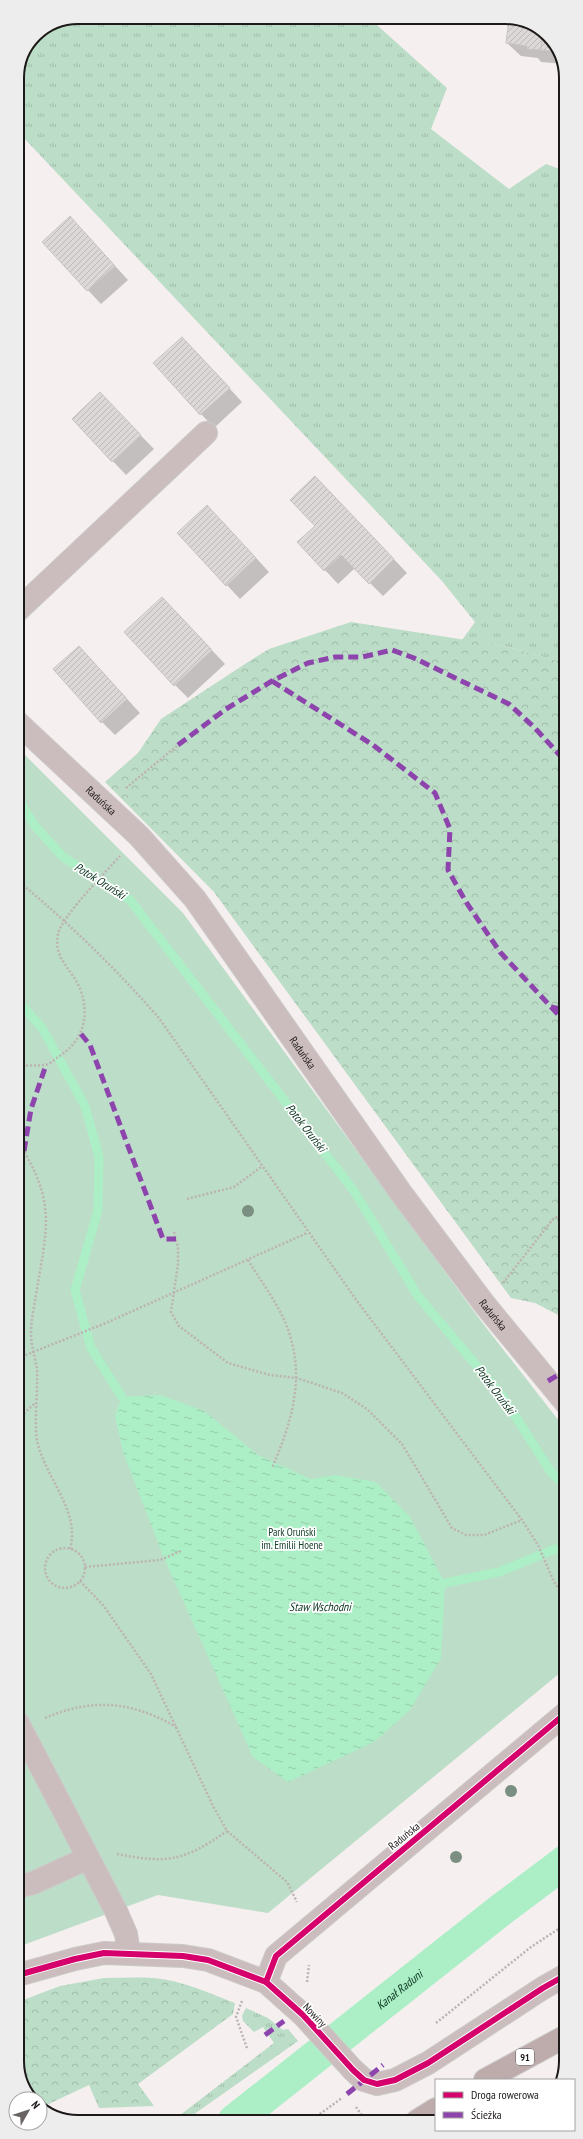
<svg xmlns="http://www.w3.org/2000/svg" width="583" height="2139" viewBox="0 0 583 2139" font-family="'PT Sans Narrow',sans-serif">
  <defs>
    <pattern id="grass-tufts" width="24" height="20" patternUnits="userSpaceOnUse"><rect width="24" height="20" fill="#bcddc7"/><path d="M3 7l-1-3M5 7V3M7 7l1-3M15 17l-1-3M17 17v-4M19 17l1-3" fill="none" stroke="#a1bdaa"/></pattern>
    <pattern id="forest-crowns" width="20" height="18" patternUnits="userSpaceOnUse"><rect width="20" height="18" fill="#bcddc7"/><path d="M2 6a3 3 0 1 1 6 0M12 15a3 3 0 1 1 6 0" fill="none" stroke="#a1bdaa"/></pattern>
    <pattern id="water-ripples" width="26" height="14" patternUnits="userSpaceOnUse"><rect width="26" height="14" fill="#acefc6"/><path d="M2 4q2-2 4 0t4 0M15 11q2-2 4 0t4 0" fill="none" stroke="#94cca9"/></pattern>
    <pattern id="building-hatch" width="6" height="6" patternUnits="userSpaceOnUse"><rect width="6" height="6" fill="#ddd8d8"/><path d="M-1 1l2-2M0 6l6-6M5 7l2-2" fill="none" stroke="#bdb9b9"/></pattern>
  </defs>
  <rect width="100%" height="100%" fill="#f5efef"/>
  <!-- grass -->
  <g fill="url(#grass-tufts)">
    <path d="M 78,17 L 368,17 L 447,88 L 431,129 L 509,189 L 546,164 L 565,171 L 565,663 L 504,646 L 462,640 L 475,622 L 442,581 L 23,137 L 17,110 L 17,77 L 35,35 Z"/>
    <path d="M 246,2008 L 268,2018 L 283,2030 L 288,2029 L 298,2041 L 183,2122 L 171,2122 L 274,2043 L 263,2027 L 254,2032 L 243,2021 L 242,2016 Z"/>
  </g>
  <!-- forest -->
  <g fill="url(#forest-crowns)">
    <path d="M 17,110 L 23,137 L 17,205 Z"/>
    <path d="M 351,622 L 504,646 L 565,663 L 566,1319 L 535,1303 L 511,1298 L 214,892 L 105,782 L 138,753 L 161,719 L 248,662 L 269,649 Z"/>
    <path d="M 104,1978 C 120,1978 137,1977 153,1978 C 181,1980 209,1993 235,2003 L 233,2014 L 138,2084 L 154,2106 L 99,2108 L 89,2085 L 40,2108 L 40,2099 L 33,2099 L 18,2074 L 18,2002 L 60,1986 Z"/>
  </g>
  <!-- park -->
  <path fill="#bcddc7" d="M 17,747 L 183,913 L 481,1321 L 566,1430 L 566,1668 L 268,1913 L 158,1895 L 18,1947 Z"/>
  <!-- water -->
  <path fill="url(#water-ripples)" d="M 160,1395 L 204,1411 L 258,1455 L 311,1479 L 336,1475 L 376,1482 L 410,1517 L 445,1583 L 441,1658 L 410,1710 L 374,1742 L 288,1782 L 253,1757 L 164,1558 L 123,1452 L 115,1416 L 122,1397 Z"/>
  <!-- shadow -->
  <g fill="#0003">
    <path d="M 546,32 L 564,64 L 541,62 L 538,58 L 521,56 L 507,43 Z"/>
    <path d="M 70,217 L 128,280 L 101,304 L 43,242 Z"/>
    <path d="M 195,351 L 242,402 L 214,428 L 154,363 Z"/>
    <path d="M 113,407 L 154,449 L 126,475 L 73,419 Z"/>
    <path d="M 329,491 L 407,573 L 383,596 L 355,568 L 338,584 L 299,542 L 316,526 Z"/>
    <path d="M 220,519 L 269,572 L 240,599 L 178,533 Z"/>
    <path d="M 175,611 L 225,664 L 188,698 L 175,685 Z"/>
    <path d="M 79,647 L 140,713 L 115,735 L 102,722 Z"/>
  </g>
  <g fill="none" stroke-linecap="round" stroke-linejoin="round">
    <!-- stream -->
    <g stroke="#acefc6" stroke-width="9">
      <path d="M 17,797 L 35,826 L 63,857 L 130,900 L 354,1191 L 418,1296 L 503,1397 L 551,1472 L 566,1487"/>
      <path d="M 18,1001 L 42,1028 L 85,1106 L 99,1157 L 98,1210 L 75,1290 L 91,1348 L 122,1397"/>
      <path d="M 445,1583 L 499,1572 L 555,1549 L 566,1549"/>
    </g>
    <!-- canal -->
    <path stroke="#acefc6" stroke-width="33" id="s1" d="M 234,2121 L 502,1909 L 566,1861"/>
  </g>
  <!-- building -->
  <g fill="url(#building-hatch)" stroke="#cac5c5">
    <path d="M 509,17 L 513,17 L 543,31 L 541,50 L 527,49 L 527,46 L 506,43 Z"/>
    <path d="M 543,31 L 546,32 L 557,52 L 541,50 Z"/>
    <path d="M 70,216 L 115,266 L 87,291 L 42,242 Z"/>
    <path d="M 182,337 L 230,388 L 200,415 L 153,363 Z"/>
    <path d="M 100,392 L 141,435 L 112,462 L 72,419 Z"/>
    <path d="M 315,476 L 394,559 L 369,584 L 341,555 L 324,571 L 297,542 L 315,526 L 290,500 Z"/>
    <path d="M 207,505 L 256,558 L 226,586 L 177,533 Z"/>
    <path d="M 162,597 L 212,650 L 174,686 L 124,632 Z"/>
    <path d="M 79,646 L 127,699 L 101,723 L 53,669 Z"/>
  </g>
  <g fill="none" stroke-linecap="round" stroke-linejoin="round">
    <!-- minor casing -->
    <g stroke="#cdc9c9" stroke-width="24">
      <g id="minor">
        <path d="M 17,611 L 206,433"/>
        <path id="s2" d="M 17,722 L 139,836 L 195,899 L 401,1193 L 485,1305 L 566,1403"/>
        <path d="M 18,1723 L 116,1911 L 126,1934 L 129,1953"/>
        <path d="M 18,1887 L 33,1883 L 88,1858"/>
        <path d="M 18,1975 L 75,1959 L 104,1953 L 183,1956 L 208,1960 L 266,1982 L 303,2015 L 353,2070 L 364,2080 L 377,2084 L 395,2080 L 428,2063 L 543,1988 L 566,1975"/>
        <path d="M 266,1982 L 276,1956 L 566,1713"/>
      </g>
    </g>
    <!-- major casing -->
    <g stroke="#cdc9c9" stroke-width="24">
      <g id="major">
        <path d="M 485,2080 L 566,2036"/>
        <path d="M 417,2121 L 436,2109"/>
      </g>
    </g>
    <!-- path -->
    <g stroke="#bdb3b2" stroke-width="2.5" stroke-dasharray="2 2" stroke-linecap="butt">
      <path d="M 126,788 L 178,745"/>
      <path d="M 17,880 C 68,922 115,968 159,1018 L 357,1301 L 522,1520 L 538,1545 L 554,1582 L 566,1598"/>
      <path d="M 18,1066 C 26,1065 36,1066 45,1065 C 50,1064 54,1060 58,1057 C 82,1042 90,1019 81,991 C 73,969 53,960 58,934 C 62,916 106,872 120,856"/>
      <path d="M 18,1142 C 57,1202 47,1228 36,1295 C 34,1307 31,1321 31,1333 C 31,1346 35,1357 37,1369 C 38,1389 35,1410 36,1430 C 37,1471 82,1507 70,1549"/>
      <path d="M 187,1199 L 234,1187 L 261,1167"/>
      <path d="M 174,1232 L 178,1247 L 178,1264 L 171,1312 L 179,1326 L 228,1363 L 270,1375 L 297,1378 L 342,1393 L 367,1409 L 402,1444 L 452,1528 L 466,1535 L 484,1535 L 522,1520"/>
      <path d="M 248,1260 C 262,1283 280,1306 289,1332 C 305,1380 291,1424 272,1468"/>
      <path d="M 503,1283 L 553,1219 L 565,1213"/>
      <path d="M 18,1358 L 106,1323 L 307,1233"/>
      <path d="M 18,1419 L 35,1403"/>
      <circle cx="65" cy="1568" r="20"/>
      <path d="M 85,1567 L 160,1560 L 181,1551"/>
      <path d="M 80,1581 L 103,1605 L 151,1674 L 213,1806 L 227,1831 L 287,1882 L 297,1902"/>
      <path d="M 45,1718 C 92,1698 132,1701 176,1727"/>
      <path d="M 117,1854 C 168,1864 184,1861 227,1831"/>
      <path d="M 307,1982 L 309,1965"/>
      <path d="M 242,2001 L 236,2017 L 247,2048"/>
      <path d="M 436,2023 L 531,1947 L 566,1924"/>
      <path d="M 356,2107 L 363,2117 L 357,2121"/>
      <path d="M 310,2121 L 342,2098"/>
    </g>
    <!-- minor -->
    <use href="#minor" stroke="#cbbdbd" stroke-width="22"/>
    <!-- major -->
    <use href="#major" stroke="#beabab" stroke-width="22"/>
    <!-- quiet -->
    <g stroke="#8e44ad" stroke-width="5" stroke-dasharray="10 5" stroke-linecap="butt">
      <path d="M 272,681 L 373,745 L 435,793 L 450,829 L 448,870 L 466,902 L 500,952 L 565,1022"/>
      <path d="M 178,745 L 226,709 L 272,681 L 308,663 L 335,657 L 362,657 L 392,650 L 414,658 L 509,704 L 535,728 L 565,761"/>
      <path d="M 551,1007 L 565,1010"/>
      <path d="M 81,1034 L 90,1045 L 163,1239 L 176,1239"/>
      <path d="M 24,1151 L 31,1109 L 46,1065"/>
      <path d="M 548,1381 L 566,1370"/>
      <path d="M 265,2035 L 284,2021"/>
      <path d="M 347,2094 L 383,2065"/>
    </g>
    <!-- cycleway casing -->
    <g stroke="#fff" stroke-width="8">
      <g id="cycleway">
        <path d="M 18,1975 L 75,1959 L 104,1953 L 183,1956 L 208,1960 L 266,1982 L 303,2015 L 353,2070 L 364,2080 L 377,2084 L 395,2080 L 428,2063 L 543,1988 L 566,1975"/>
        <path d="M 266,1982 L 276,1956 L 566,1713"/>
      </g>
    </g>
    <!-- cycleway -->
    <use href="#cycleway" stroke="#d6006c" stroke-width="6"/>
  </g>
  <!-- trees -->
  <g fill="#7a8f82">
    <circle cx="248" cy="1211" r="6"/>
    <circle cx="511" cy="1791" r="6"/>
    <circle cx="456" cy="1857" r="6"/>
  </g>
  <g text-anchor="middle" stroke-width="3.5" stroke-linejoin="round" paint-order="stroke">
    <!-- shield labels -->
    <rect fill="#fff" stroke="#615e5d" stroke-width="1" x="516" y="2049" width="18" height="16" rx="3"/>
    <g font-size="10" font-weight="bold" fill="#1d1918">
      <text x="525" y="2061">91</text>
    </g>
    <!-- street labels -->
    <g font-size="11" fill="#1d1918" stroke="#fff">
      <text dy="4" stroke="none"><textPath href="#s2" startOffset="115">Raduńska</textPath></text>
      <text dy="4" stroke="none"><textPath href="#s2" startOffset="439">Raduńska</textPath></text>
      <text dy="4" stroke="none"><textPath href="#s2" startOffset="763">Raduńska</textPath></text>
      <text transform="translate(404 1836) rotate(-39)" y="4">Raduńska</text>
      <text transform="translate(315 2015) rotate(46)" y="4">Nowiny</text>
    </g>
    <!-- park labels -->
    <g font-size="11" fill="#164029" stroke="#fff">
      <text x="292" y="1536">Park Oruński<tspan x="292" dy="13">im. Emilii Hoene</tspan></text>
    </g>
    <!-- water labels -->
    <g font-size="12" font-style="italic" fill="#0c3621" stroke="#fff">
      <text transform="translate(100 881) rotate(32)" y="4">Potok Oruński</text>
      <text transform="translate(306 1128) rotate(52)" y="4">Potok Oruński</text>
      <text transform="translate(495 1390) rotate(53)" y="4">Potok Oruński</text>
      <text x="320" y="1611">Staw Wschodni</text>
      <text dy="4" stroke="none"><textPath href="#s1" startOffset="211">Kanał Raduni</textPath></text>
    </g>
  </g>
  <!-- crop -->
  <path d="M0 0H583V2139H0ZM78 24H505A54 54 0 0 1 559 78V2061A54 54 0 0 1 505 2115H78A54 54 0 0 1 24 2061V78A54 54 0 0 1 78 24Z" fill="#ededed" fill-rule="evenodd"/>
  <path fill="none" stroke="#1d1918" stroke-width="2" d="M78 24H505A54 54 0 0 1 559 78V2061A54 54 0 0 1 505 2115H78A54 54 0 0 1 24 2061V78A54 54 0 0 1 78 24Z"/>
  <!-- legend -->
  <rect x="435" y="2079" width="140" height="52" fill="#ffffff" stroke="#a5a3a3"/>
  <rect x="443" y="2092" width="20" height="6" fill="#d6006c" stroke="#a5a3a3"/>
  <text x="471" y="2099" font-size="12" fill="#1d1918">Droga rowerowa</text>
  <rect x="443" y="2112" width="20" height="6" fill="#8e44ad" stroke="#a5a3a3"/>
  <text x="471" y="2119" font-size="12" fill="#1d1918">Ścieżka</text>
  <!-- north arrow -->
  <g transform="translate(28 2111) rotate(51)"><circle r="19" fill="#ffffff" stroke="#a5a3a3"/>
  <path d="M0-3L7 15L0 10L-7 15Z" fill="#696463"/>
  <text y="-6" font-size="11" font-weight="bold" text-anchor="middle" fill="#1d1918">N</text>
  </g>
</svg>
